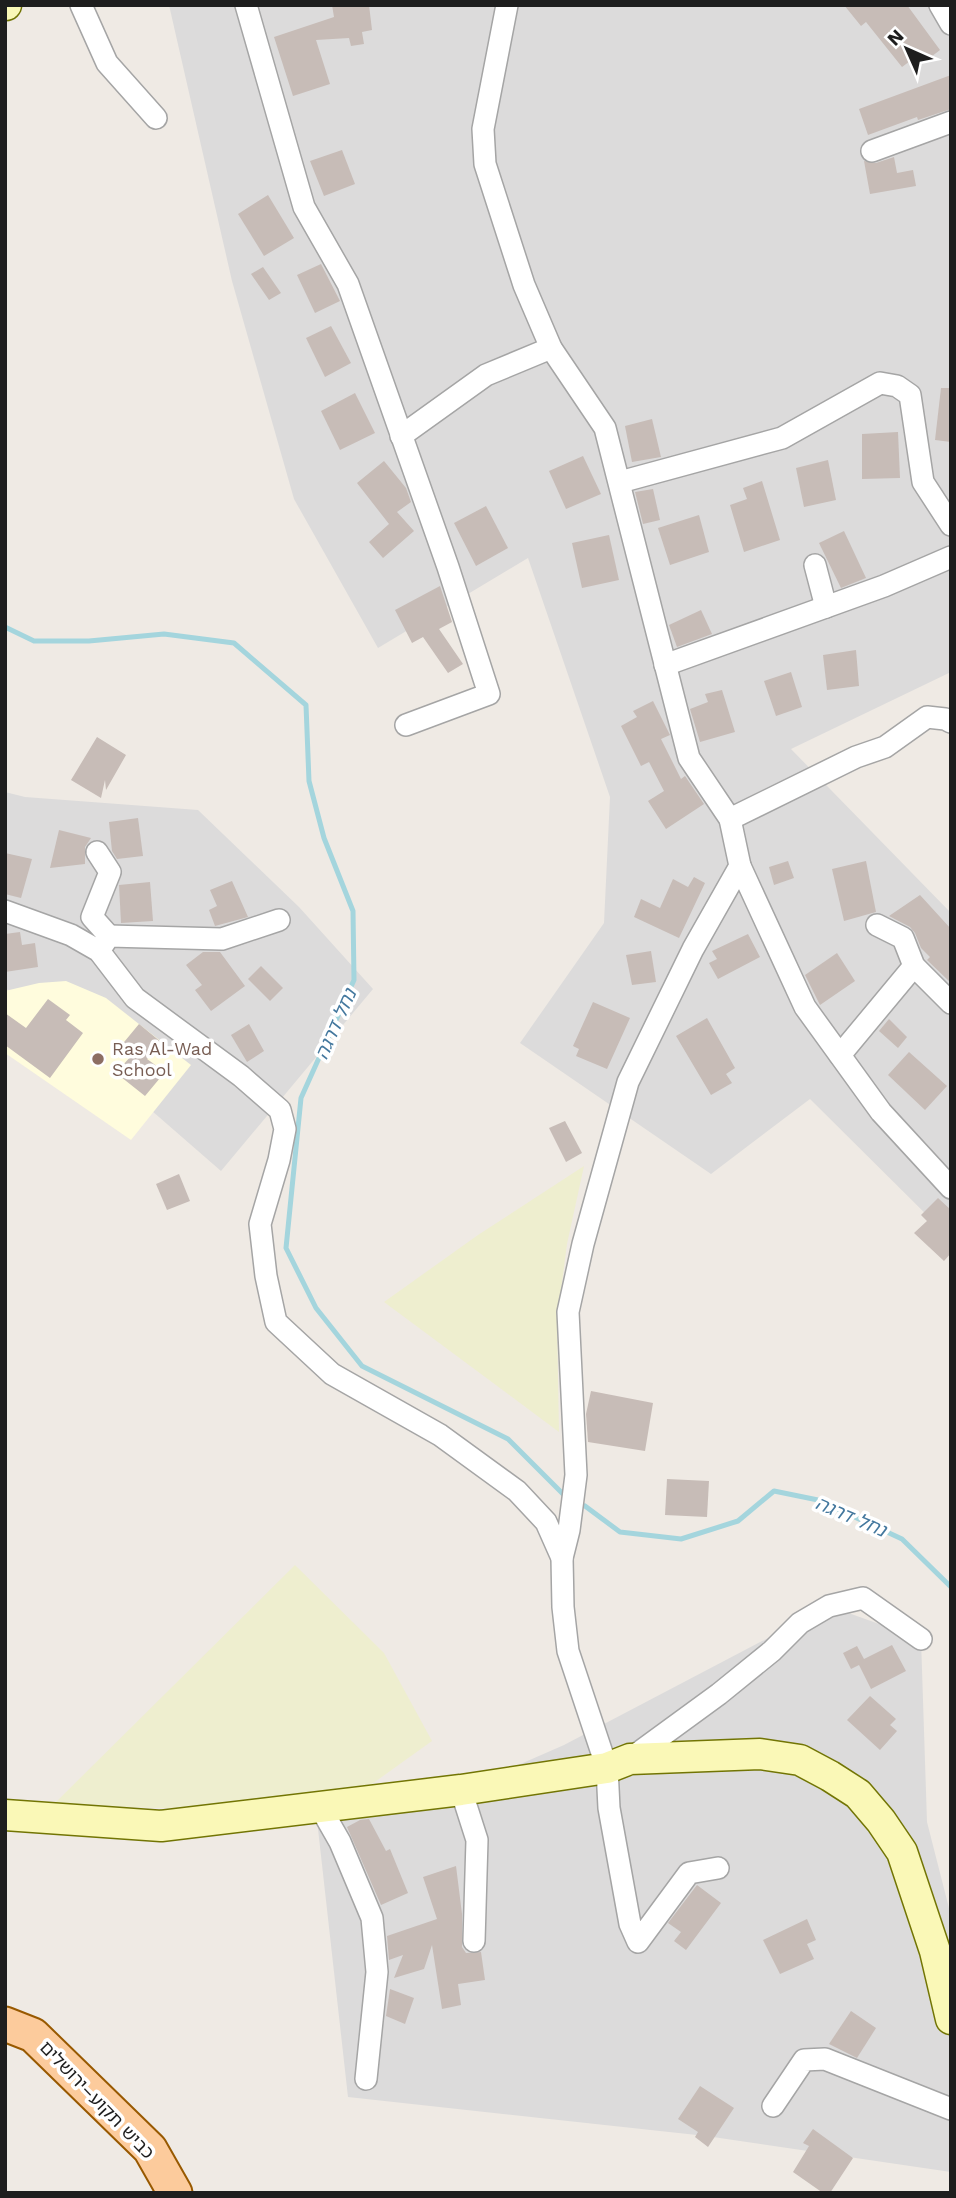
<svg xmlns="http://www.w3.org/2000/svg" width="956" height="2198" viewBox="0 0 956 2198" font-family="'Work Sans','Noto Sans Hebrew',sans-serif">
  <rect width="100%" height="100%" fill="#efeae4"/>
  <!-- residential -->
  <g fill="#dcdbdb">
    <path d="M 169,5 L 951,5 L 951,672 L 791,749 L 951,913 L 951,1239 L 810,1099 L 711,1174 L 520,1043 L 604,923 L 610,797 L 528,558 L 378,648 L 294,499 L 232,281 Z"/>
    <path d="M 5,792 L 25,797 L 198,810 L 299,907 L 373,989 L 221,1171 L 90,1057 L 9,990 L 5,989 Z"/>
    <path d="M 829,1606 L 921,1639 L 927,1822 L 951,1916 L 951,2172 L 706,2136 L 348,2097 L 317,1820 L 461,1790 L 564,1745 Z"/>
  </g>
  <!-- education -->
  <path fill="#fffcdd" d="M 66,981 L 106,998 L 191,1065 L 131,1140 L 5,1053 L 5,991 L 39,983 Z"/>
  <!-- farmland -->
  <g fill="#eeeecf">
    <path d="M 584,1166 L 567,1244 L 557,1321 L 559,1432 L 384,1302 L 478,1235 Z"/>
    <path d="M 295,1565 L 384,1653 L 432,1741 L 372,1784 L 199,1809 L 53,1805 Z"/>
  </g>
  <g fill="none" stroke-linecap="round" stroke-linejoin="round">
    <!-- stream -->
    <g stroke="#a4d5dd" stroke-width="5">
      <path d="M 5,627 L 34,641 L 89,641 L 164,634 L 234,643 L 306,705 L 309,781 L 324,838 L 353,911 L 354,980 L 301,1098 L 286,1248 L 316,1308 L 362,1366 L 508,1439 L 565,1496"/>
      <path d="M 585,1506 L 620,1532 L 681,1539 L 738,1521 L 774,1491 L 818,1500 L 902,1539 L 951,1587"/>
    </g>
  </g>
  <!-- building -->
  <g fill="#c7bcb7">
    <path d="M 332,5 L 369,5 L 372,30 L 362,32 L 364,44 L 351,46 L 349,38 L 316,40 L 330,84 L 293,96 L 274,37 L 334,17 Z"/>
    <path d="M 844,5 L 907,5 L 940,50 L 923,63 L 917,56 L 902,67 L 866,22 L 861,26 Z"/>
    <path d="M 951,75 L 951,109 L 918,120 L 917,117 L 868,135 L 859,109 Z"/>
    <path d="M 342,150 L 355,184 L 324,196 L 310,161 Z"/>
    <path d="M 894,157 L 897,173 L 913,170 L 916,186 L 870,194 L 864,161 L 876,163 Z"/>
    <path d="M 268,195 L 294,238 L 264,256 L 238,214 Z"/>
    <path d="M 321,264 L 340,301 L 315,313 L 297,275 Z"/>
    <path d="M 263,267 L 281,293 L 269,300 L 251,274 Z"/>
    <path d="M 331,326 L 351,363 L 325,377 L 306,338 Z"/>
    <path d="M 941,388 L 951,388 L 951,442 L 935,440 Z"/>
    <path d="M 355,393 L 375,433 L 340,450 L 321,411 Z"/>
    <path d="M 652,419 L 661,457 L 632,462 L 625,426 Z"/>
    <path d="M 898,432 L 900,478 L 862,479 L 862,434 Z"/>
    <path d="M 583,456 L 601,494 L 566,509 L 549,471 Z"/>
    <path d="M 828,460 L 836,500 L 804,507 L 796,468 Z"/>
    <path d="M 384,461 L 406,488 L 411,502 L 397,512 L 414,531 L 383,558 L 369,542 L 389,524 L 357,483 Z"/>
    <path d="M 762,481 L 780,540 L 744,552 L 730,505 L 747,499 L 743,488 Z"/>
    <path d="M 653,489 L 660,520 L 643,524 L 635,492 Z"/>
    <path d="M 486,506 L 508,548 L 476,566 L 454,523 Z"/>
    <path d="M 699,515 L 709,552 L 670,565 L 658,528 Z"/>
    <path d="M 844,531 L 866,578 L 841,588 L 819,543 Z"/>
    <path d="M 609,535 L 619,580 L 582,588 L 572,543 Z"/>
    <path d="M 440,586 L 452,622 L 439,629 L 463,664 L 448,673 L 423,637 L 412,643 L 395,610 Z"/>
    <path d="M 701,610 L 712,634 L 677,647 L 669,625 Z"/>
    <path d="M 856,650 L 859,686 L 827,690 L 823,655 Z"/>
    <path d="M 791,672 L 802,707 L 776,716 L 764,681 Z"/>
    <path d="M 722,690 L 735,732 L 700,742 L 690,709 L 708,702 L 705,694 Z"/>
    <path d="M 653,701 L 670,735 L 661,739 L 681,779 L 685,776 L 704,804 L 666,829 L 648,801 L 664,791 L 649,762 L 641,766 L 621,726 L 637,717 L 633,711 Z"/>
    <path d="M 97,737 L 126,755 L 106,790 L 105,780 L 101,798 L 71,780 Z"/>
    <path d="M 138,818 L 143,856 L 117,859 L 112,851 L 109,822 Z"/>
    <path d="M 59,830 L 91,838 L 85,847 L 85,864 L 50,868 Z"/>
    <path d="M 5,853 L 32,859 L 21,898 L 5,894 Z"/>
    <path d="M 788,861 L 794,878 L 774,885 L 769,867 Z"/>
    <path d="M 866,861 L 876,912 L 844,921 L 832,869 Z"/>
    <path d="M 694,877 L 705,883 L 679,938 L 634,917 L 641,899 L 660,908 L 673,879 L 688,887 Z"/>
    <path d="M 232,881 L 248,917 L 215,926 L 209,910 L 217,906 L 210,890 Z"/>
    <path d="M 150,882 L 153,921 L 121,923 L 119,885 Z"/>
    <path d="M 920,895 L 951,929 L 951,983 L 927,960 L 930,957 L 921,948 L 915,933 L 910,927 L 889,916 Z"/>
    <path d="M 20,932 L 22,945 L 35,943 L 38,967 L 5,972 L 5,934 Z"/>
    <path d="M 748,934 L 760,957 L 718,979 L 709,963 L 717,959 L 712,951 Z"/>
    <path d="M 651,951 L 656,982 L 632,985 L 626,955 Z"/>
    <path d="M 203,952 L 220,952 L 245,986 L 211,1011 L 195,990 L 202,985 L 186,965 Z"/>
    <path d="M 837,953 L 855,981 L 820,1005 L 805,975 Z"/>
    <path d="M 261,966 L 283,988 L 270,1001 L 248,979 Z"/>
    <path d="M 48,999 L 70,1015 L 66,1020 L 83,1033 L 50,1078 L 5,1045 L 5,1013 L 26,1028 Z"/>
    <path d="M 593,1002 L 630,1018 L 607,1069 L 576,1056 L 579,1049 L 573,1046 Z"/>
    <path d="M 707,1018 L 735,1068 L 726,1074 L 732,1083 L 711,1095 L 676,1036 Z"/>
    <path d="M 889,1019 L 907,1037 L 898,1048 L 879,1031 Z"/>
    <path d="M 139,1024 L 161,1042 L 147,1059 L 165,1072 L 145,1096 L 116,1073 L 131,1056 L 120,1047 Z"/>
    <path d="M 249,1024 L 264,1051 L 247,1062 L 231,1035 Z"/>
    <path d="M 909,1052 L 947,1086 L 925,1110 L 888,1075 Z"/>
    <path d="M 565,1121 L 582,1153 L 566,1162 L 549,1128 Z"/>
    <path d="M 179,1174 L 190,1201 L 167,1210 L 156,1184 Z"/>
    <path d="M 938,1198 L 951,1210 L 951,1253 L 944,1261 L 914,1233 L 927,1221 L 921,1215 Z"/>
    <path d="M 591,1391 L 653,1403 L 645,1451 L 588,1442 L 586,1414 Z"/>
    <path d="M 667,1479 L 709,1481 L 707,1517 L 665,1515 Z"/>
    <path d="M 892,1645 L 906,1671 L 871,1689 L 859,1665 L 851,1669 L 843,1653 L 857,1646 L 864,1659 Z"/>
    <path d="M 870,1696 L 896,1719 L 890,1725 L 897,1731 L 880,1750 L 847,1720 Z"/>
    <path d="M 369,1819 L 386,1851 L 390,1849 L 408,1893 L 381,1905 L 347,1827 L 360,1820 Z"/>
    <path d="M 456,1866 L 462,1914 L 462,1947 L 466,1953 L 481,1952 L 485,1980 L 458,1984 L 461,2005 L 442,2009 L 432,1945 L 424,1969 L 394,1978 L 403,1955 L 389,1960 L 387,1936 L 437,1919 L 423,1877 Z"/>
    <path d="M 697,1885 L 721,1903 L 686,1950 L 674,1941 L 681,1932 L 668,1923 Z"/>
    <path d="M 807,1919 L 816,1940 L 807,1944 L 814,1959 L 780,1974 L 763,1940 Z"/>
    <path d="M 390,1989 L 414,1998 L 405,2024 L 386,2016 Z"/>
    <path d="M 851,2011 L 876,2028 L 857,2058 L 829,2044 Z"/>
    <path d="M 700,2086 L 734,2108 L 708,2147 L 695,2137 L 698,2132 L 678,2119 Z"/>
    <path d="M 813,2129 L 853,2158 L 830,2193 L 823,2193 L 793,2172 L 809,2146 L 803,2143 Z"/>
  </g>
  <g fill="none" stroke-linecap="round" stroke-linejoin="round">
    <!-- street casing -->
    <g stroke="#a5a5a5" stroke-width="24">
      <g id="street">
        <path d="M 81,5 L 107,63 L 156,118"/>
        <path d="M 246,5 L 304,207 L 348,284 L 448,567 L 489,694 L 406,725"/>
        <path d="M 507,5 L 483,129 L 485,164 L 524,285 L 551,348 L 605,428 L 689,758 L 730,819 L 740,866 L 693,949 L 628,1082 L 583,1244 L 568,1312 L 576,1475 L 569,1530 L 562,1558"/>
        <path d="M 940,5 L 951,24"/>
        <path d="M 872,151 L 951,122"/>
        <path d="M 401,436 L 486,375 L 551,348"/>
        <path d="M 620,482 L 782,438 L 880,383 L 897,386 L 910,395 L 923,482 L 951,525"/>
        <path d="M 815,565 L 826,607"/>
        <path d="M 665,665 L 884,586 L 951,557"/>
        <path d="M 730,819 L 856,757 L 885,747 L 927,717 L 945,719 L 951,722"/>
        <path d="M 97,852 L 110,872 L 92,917 L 109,936"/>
        <path d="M 740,866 L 805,1007 L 881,1112 L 951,1188"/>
        <path d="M 5,911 L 71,935 L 99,951 L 135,998 L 241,1076 L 280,1110 L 285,1129 L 279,1160 L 260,1224 L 266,1276 L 276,1322 L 332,1374 L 440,1435 L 517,1491 L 546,1522 L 562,1558 L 563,1607 L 568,1651 L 607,1768 L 609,1808 L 630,1924 L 638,1942 L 689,1873 L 718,1868"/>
        <path d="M 877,925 L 903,938 L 914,966 L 951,1003"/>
        <path d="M 99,951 L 109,936 L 222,939 L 279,920"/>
        <path d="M 840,1055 L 914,966"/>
        <path d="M 630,1759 L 719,1694 L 772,1651 L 800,1623 L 829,1606 L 863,1598 L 921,1639"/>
        <path d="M 461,1790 L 477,1840 L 474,1941"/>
        <path d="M 320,1807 L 340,1842 L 372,1918 L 377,1972 L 366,2079"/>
        <path d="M 773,2106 L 804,2060 L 825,2059 L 951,2109"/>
      </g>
    </g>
    <!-- secondary casing -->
    <g stroke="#727504" stroke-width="33">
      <g id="secondary">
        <path d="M 5,5 L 6,5"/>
        <path d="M 5,1815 L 161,1826 L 461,1790 L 607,1768 L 630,1759 L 760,1754 L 800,1760 L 830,1776 L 858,1794 L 881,1821 L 902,1852 L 935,1951 L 951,2019"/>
      </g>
    </g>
    <!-- primary casing -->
    <g stroke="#985900" stroke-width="37">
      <path id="primary" d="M 5,2024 L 33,2035 L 150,2149 L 175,2193"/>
    </g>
    <!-- street -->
    <use href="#street" stroke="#fff" stroke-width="21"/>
    <!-- secondary -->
    <use href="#secondary" stroke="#faf8b7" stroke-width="30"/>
    <!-- primary -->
    <use href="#primary" stroke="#fccb9c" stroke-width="33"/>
  </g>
  <!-- markers -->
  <circle fill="#8d6e63" stroke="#fff" stroke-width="2.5" cx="98" cy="1059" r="7"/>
  <g text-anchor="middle" stroke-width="7" stroke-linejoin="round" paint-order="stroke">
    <!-- education labels -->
    <g font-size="18" fill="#785e54" stroke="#fff" text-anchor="start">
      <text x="112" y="1055">Ras Al-Wad<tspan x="112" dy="21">School</tspan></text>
    </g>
    <!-- street labels -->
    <g font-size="18" fill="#1e1e1e" stroke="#fff">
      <text transform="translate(97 2100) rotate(46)" y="6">כביש תקוע–ירושלים</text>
    </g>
    <!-- water labels -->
    <g font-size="19" font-style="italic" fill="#44789e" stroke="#fff">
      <text transform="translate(335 1024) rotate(-66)" y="7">נחל דרגה</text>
      <text transform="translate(851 1516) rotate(23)" y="7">נחל דרגה</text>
    </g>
  </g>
  <!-- border -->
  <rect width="956" height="2198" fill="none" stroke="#1e1e1e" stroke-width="14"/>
  <!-- north arrow -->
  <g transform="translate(907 49) rotate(315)" stroke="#ffffff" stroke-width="5" paint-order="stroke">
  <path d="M0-5L12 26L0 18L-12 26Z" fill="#1e1e1e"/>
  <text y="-10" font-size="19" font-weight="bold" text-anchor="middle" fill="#1e1e1e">N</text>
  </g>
</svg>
